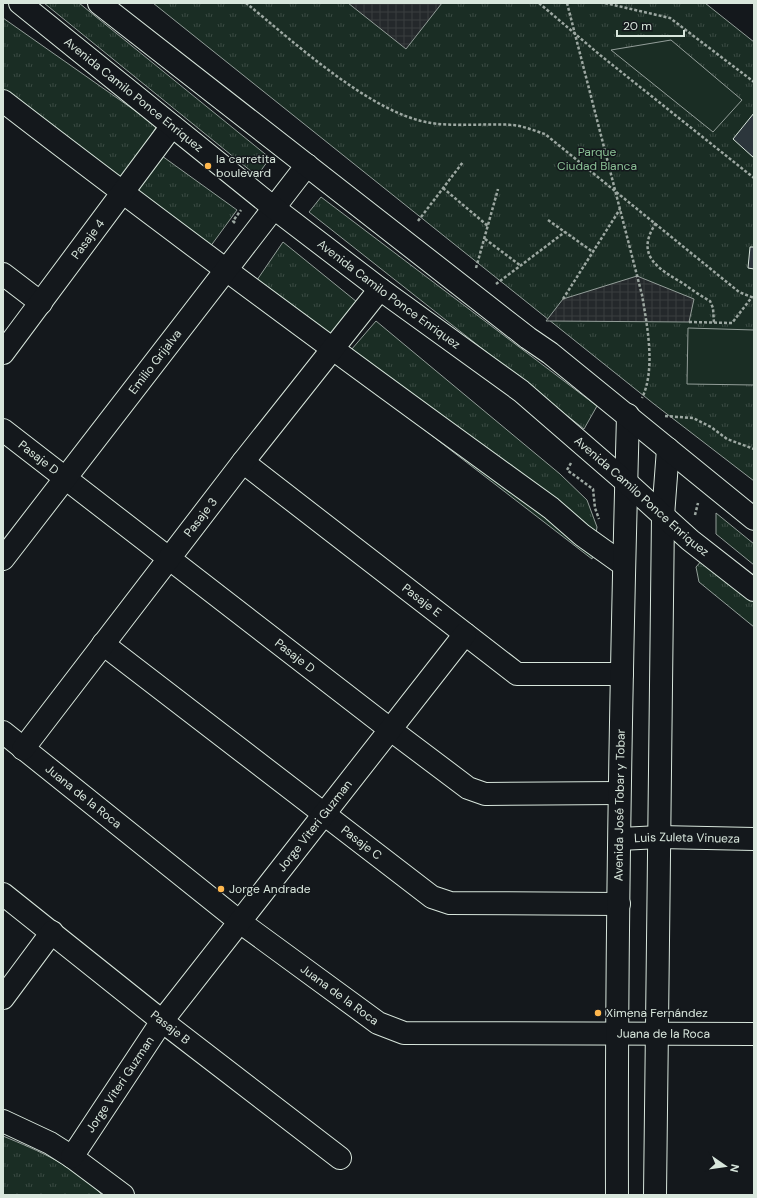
<svg xmlns="http://www.w3.org/2000/svg" width="757" height="1198" viewBox="0 0 757 1198" font-family="'DM Sans',sans-serif">
  <defs>
    <pattern id="grass-tufts" width="24" height="20" patternUnits="userSpaceOnUse"><rect width="24" height="20" fill="#1a2d24"/><path d="M3 7l-1-3M5 7V3M7 7l1-3M15 17l-1-3M17 17v-4M19 17l1-3" fill="none" stroke="#3b4b43"/></pattern>
    <pattern id="plaza-grid" width="8" height="8" patternUnits="userSpaceOnUse"><rect width="8" height="8" fill="#24282b"/><path d="M0 4h8M4 0v8" fill="none" stroke="#393d3f"/></pattern>
  </defs>
  <rect width="100%" height="100%" fill="#14181c"/>
  <!-- grass -->
  <g fill="url(#grass-tufts)" stroke="#939e99">
    <path d="M 44,3 L 79,3 L 270,158 L 257,176 Z"/>
    <path d="M 153,3 L 705,3 L 754,42 L 754,481 L 654,404 Z"/>
    <path d="M 3,18 L 157,126 L 123,179 L 3,90 Z"/>
    <path d="M 162,156 L 237,210 L 210,247 L 136,190 Z"/>
    <path d="M 321,197 L 597,406 L 584,429 L 309,212 Z"/>
    <path d="M 283,242 L 357,302 L 318,350 L 246,296 Z"/>
    <path d="M 376,321 L 560,474 L 587,500 L 597,527 L 592,559 L 339,364 Z"/>
    <path d="M 716,513 L 754,544 L 754,565 L 716,534 Z"/>
    <path d="M 703,559 L 754,600 L 754,627 L 699,582 L 696,567 Z"/>
    <path d="M 3,1136 C 39,1151 75,1166 102,1195 L 3,1195 Z"/>
  </g>
  <!-- garden -->
  <g fill="#1a2d24" stroke="#939e99">
    <path d="M 671,40 L 742,100 L 713,132 L 611,50 Z"/>
    <path d="M 688,328 L 754,330 L 754,385 L 687,384 Z"/>
  </g>
  <!-- plaza -->
  <g fill="url(#plaza-grid)" stroke="#939e99">
    <path d="M 348,3 L 442,3 L 406,49 Z"/>
    <path d="M 637,276 L 694,299 L 689,322 L 546,321 L 563,299 Z"/>
  </g>
  <!-- building -->
  <g fill="#2c363c" stroke="#d8e6dc">
    <path d="M 754,113 L 754,158 L 733,139 Z"/>
    <path d="M 750,247 L 754,247 L 754,269 L 748,268 Z"/>
  </g>
  <g fill="none" stroke-linecap="round" stroke-linejoin="round">
    <!-- minor casing -->
    <g stroke="#d8e6dc" stroke-width="24">
      <g id="minor">
        <path d="M 3,101 C 183,240 367,375 551,508 L 582,535 L 624,565"/>
        <path d="M 3,274 L 41,303"/>
        <path id="s1" d="M 3,353 L 172,126"/>
        <path id="s2" d="M 3,430 L 391,730 L 468,788 L 485,794 L 619,793"/>
        <path id="s3" d="M 243,462 L 517,674 L 622,674"/>
        <path id="s4" d="M 3,559 L 307,165"/>
        <path id="s5" d="M 103,644 L 432,897 L 450,903 L 619,904"/>
        <path id="s6" d="M 3,732 L 240,922 L 378,1023 L 404,1033 L 754,1034"/>
        <path id="s7" d="M 23,749 L 243,462 L 380,289"/>
        <path id="s8" d="M 620,839 L 660,837 L 754,839"/>
        <path id="s9" d="M 3,894 L 162,1021 L 340,1158"/>
        <path d="M 3,998 L 52,932"/>
        <path d="M 3,1121 L 50,1143 L 72,1157 L 123,1195"/>
        <path id="s10" d="M 72,1157 L 162,1021 L 465,634"/>
        <path id="s11" d="M 617,1195 C 616,935 621,675 628,415"/>
        <path d="M 655,1195 L 663,516 L 668,449"/>
      </g>
    </g>
    <!-- major casing -->
    <g stroke="#d8e6dc" stroke-width="24">
      <g id="major">
        <path id="s12" d="M 20,3 L 274,208 L 380,289 L 521,391 L 626,482 L 690,540 L 754,590"/>
        <path d="M 99,3 L 528,338 L 550,353 L 754,519"/>
      </g>
    </g>
    <!-- path -->
    <g stroke="#9da8a2" stroke-width="2.5" stroke-dasharray="3 2" stroke-linecap="butt">
      <path d="M 246,3 C 293,41 371,114 431,123 C 458,127 486,123 513,125 C 524,126 535,131 545,134 L 739,292 L 754,298"/>
      <path d="M 539,3 L 600,55 L 754,178"/>
      <path d="M 567,3 L 642,295 C 647,325 656,369 642,398"/>
      <path d="M 605,3 L 670,18 L 754,82"/>
      <path d="M 443,188 L 488,226"/>
      <path d="M 548,220 L 593,252"/>
      <path d="M 418,221 L 463,162"/>
      <path d="M 235,223 L 233,221 L 241,210"/>
      <path d="M 656,223 C 634,256 659,269 684,284 C 692,290 701,296 710,301 L 713,308 L 714,323"/>
      <path d="M 485,239 L 521,266"/>
      <path d="M 476,268 L 498,189"/>
      <path d="M 496,284 L 565,232"/>
      <path d="M 563,299 L 620,209"/>
      <path d="M 689,322 L 732,323 L 752,297"/>
      <path d="M 665,416 L 693,418 L 711,427 L 727,439 L 754,449"/>
      <path d="M 571,463 L 567,470 L 593,489 L 595,508 L 599,519"/>
      <path d="M 695,515 L 698,503"/>
    </g>
    <!-- minor -->
    <use href="#minor" stroke="#14181c" stroke-width="22"/>
    <!-- major -->
    <use href="#major" stroke="#14181c" stroke-width="22"/>
  </g>
  <!-- markers -->
  <g fill="#ffb74d" stroke="#14181c" stroke-width="1.5">
    <circle cx="208" cy="166" r="4"/>
    <circle cx="221" cy="889" r="4"/>
    <circle cx="598" cy="1013" r="4"/>
  </g>
  <g text-anchor="middle" stroke-width="3" stroke-linejoin="round" paint-order="stroke">
    <!-- street labels -->
    <g font-size="12" fill="#d8e6dc" stroke="#14181c">
      <text dy="4" stroke="none"><textPath href="#s12" startOffset="146">Avenida Camilo Ponce Enriquez</textPath></text>
      <text dy="4" stroke="none"><textPath href="#s1" startOffset="142">Pasaje 4</textPath></text>
      <text dy="4" stroke="none"><textPath href="#s12" startOffset="470">Avenida Camilo Ponce Enriquez</textPath></text>
      <text dy="4" stroke="none"><textPath href="#s4" startOffset="249">Emilio Grijalva</textPath></text>
      <text dy="4" stroke="none"><textPath href="#s2" startOffset="45">Pasaje D</textPath></text>
      <text dy="4" stroke="none"><textPath href="#s12" startOffset="794">Avenida Camilo Ponce Enriquez</textPath></text>
      <text dy="4" stroke="none"><textPath href="#s7" startOffset="292">Pasaje 3</textPath></text>
      <text dy="4" stroke="none"><textPath href="#s3" startOffset="226">Pasaje E</textPath></text>
      <text dy="4" stroke="none"><textPath href="#s2" startOffset="369">Pasaje D</textPath></text>
      <text dy="4" stroke="none"><textPath href="#s6" startOffset="103">Juana de la Roca</textPath></text>
      <text dy="4" stroke="none"><textPath href="#s11" startOffset="390">Avenida José Tobar y Tobar</textPath></text>
      <text dy="4" stroke="none"><textPath href="#s10" startOffset="411">Jorge Viteri Guzman</textPath></text>
      <text dy="4" stroke="none"><textPath href="#s8" startOffset="67">Luis Zuleta Vinueza</textPath></text>
      <text dy="4" stroke="none"><textPath href="#s5" startOffset="326">Pasaje C</textPath></text>
      <text dy="4" stroke="none"><textPath href="#s6" startOffset="427">Juana de la Roca</textPath></text>
      <text dy="4" stroke="none"><textPath href="#s9" startOffset="214">Pasaje B</textPath></text>
      <text dy="4" stroke="none"><textPath href="#s6" startOffset="762">Juana de la Roca</textPath></text>
      <text dy="4" stroke="none"><textPath href="#s10" startOffset="87">Jorge Viteri Guzman</textPath></text>
    </g>
    <!-- park labels -->
    <g font-size="12" fill="#8ac095" stroke="#14181c">
      <text x="597" y="156">Parque<tspan x="597" dy="14">Ciudad Blanca</tspan></text>
    </g>
    <!-- poi labels -->
    <g font-size="12" fill="#d8e6dc" stroke="#14181c" text-anchor="start">
      <text x="216" y="163">la carretita<tspan x="216" dy="14">boulevard</tspan></text>
      <text x="229" y="893">Jorge Andrade</text>
      <text x="606" y="1017">Ximena Fernández</text>
    </g>
  </g>
  <!-- border -->
  <rect width="757" height="1198" fill="none" stroke="#d8e6dc" stroke-width="8"/>
  <!-- north arrow -->
  <g transform="translate(725 1166) rotate(103)" stroke="#14181c" stroke-width="3" paint-order="stroke">
  <path d="M0-3L7 15L0 10L-7 15Z" fill="#d8e6dc"/>
  <text y="-6" font-size="11" font-weight="bold" text-anchor="middle" fill="#d8e6dc">N</text>
  </g>
  <!-- scale -->
  <path d="M617 30v6h67v-6" fill="none" stroke="#d8e6dc" stroke-width="2"/>
  <text x="623" y="30" font-size="12" fill="#d8e6dc" stroke="#14181c" stroke-width="3" paint-order="stroke">20 m</text>
</svg>
